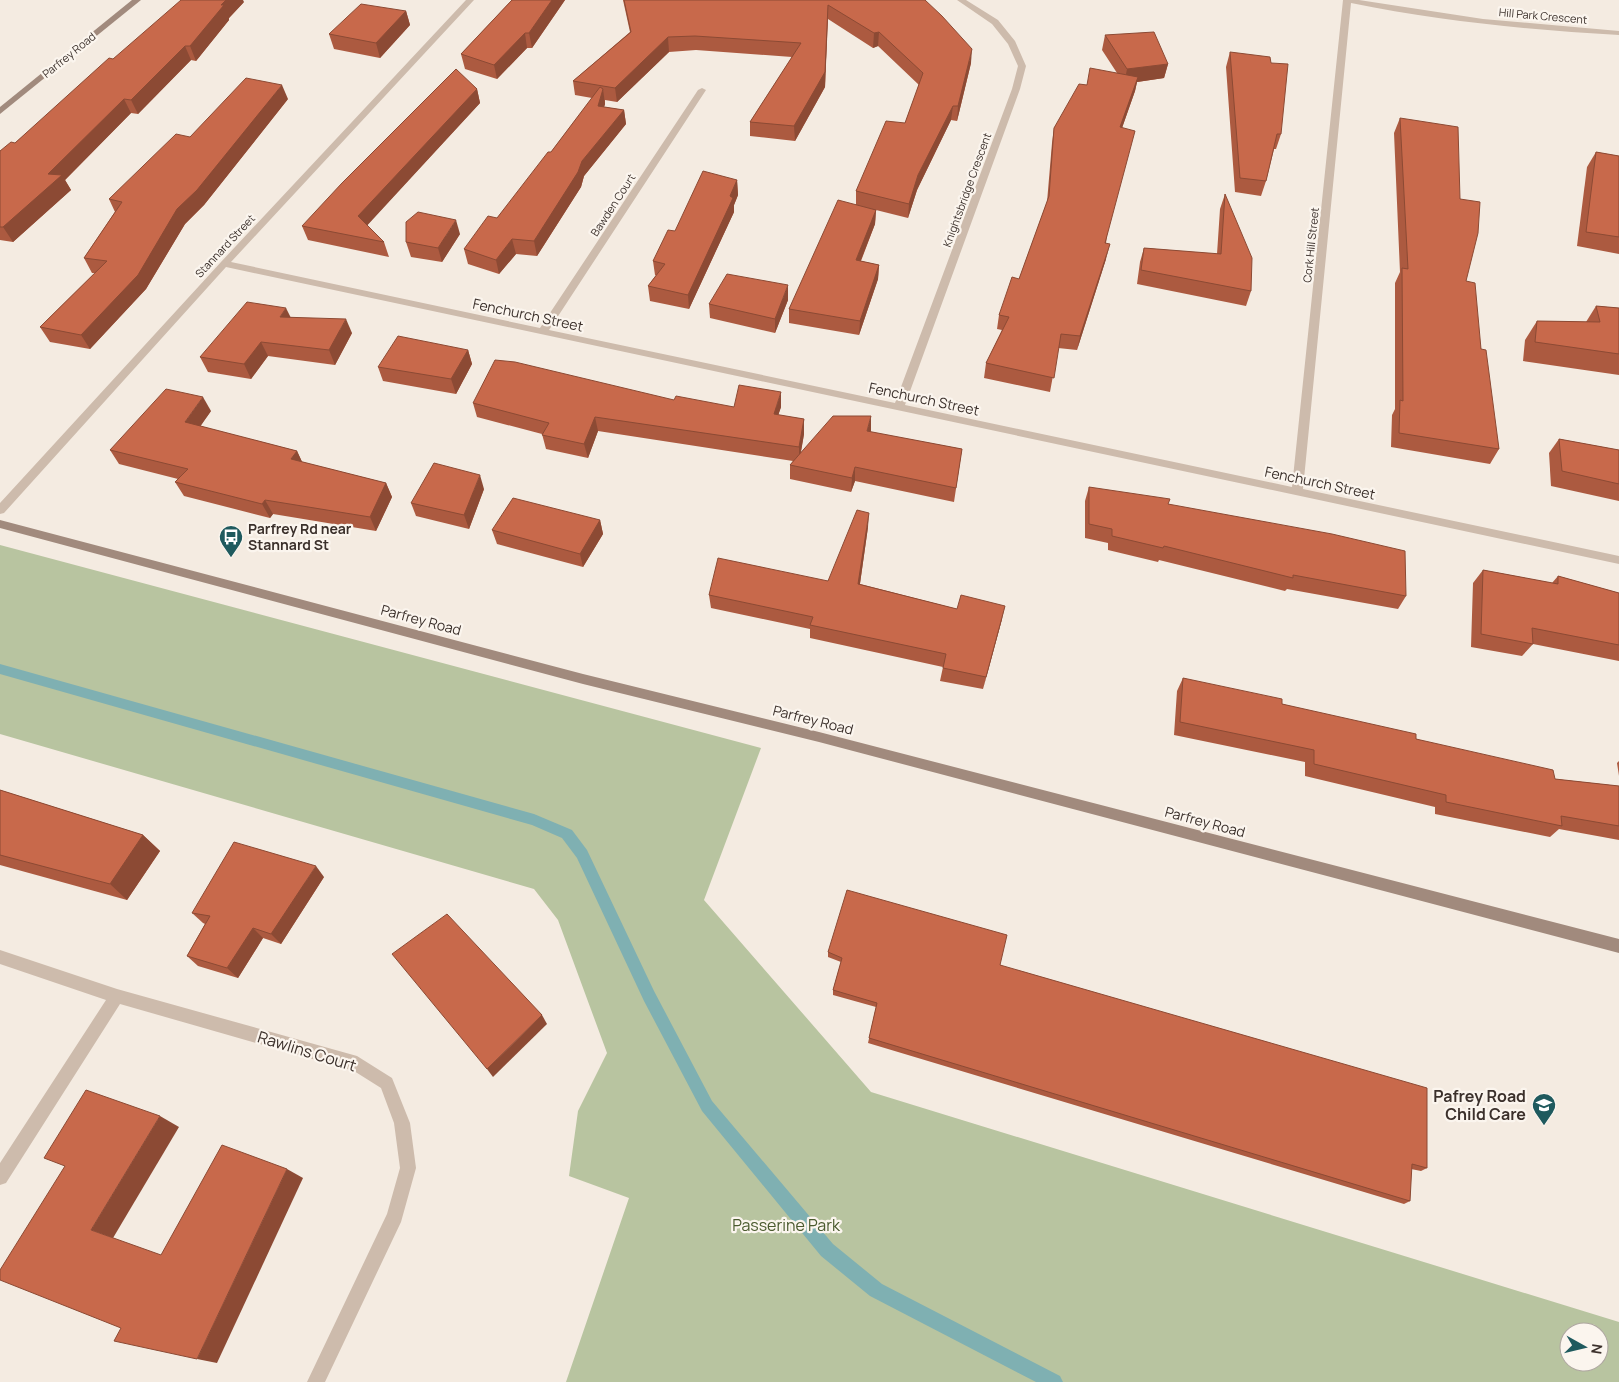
<svg xmlns="http://www.w3.org/2000/svg" width="1619" height="1382" viewBox="0 0 1619 1382" font-family="Manrope,sans-serif">
  <rect width="100%" height="100%" fill="#f4ebe1"/>
  <!-- green -->
  <path fill="#b8c4a0" fill-rule="evenodd" d="M 0,545 L 761,748 L 704,900 L 871,1092 L 1619,1322 L 1619,1382 L 566,1382 L 629,1198 L 569,1176 L 578,1111 L 607,1053 L 558,920 L 534,889 L 0,734 ZM 1569,1332 L 1599,1332 L 1599,1362 L 1569,1362 Z"/>
  <g fill="none" stroke-linecap="round" stroke-linejoin="round">
    <!-- stream -->
    <path fill="#7fb0b2" fill-rule="evenodd" d="M 0,664 L 534,814 L 572,830 L 587,850 L 654,991 L 712,1101 L 833,1244 L 882,1284 L 1060,1376 L 1063,1382 L 1036,1382 L 870,1296 L 821,1256 L 702,1111 L 644,1001 L 577,858 L 562,838 L 532,825 L 0,674 Z"/>
    <!-- minor -->
    <g fill="#cdbbac" fill-rule="evenodd">
      <path d="M 466,0 L 474,0 L 231,262 L 540,328 L 698,90 L 702,88 L 706,90 L 549,330 L 895,403 L 1012,89 L 1018,66 L 1008,44 L 992,24 L 957,0 L 966,0 L 998,20 L 1015,41 L 1026,66 L 1020,89 L 905,405 L 1292,487 L 1343,0 L 1359,0 L 1483,19 L 1619,31 L 1619,35 C 1529,30 1440,21 1351,3 L 1303,489 L 1619,556 L 1619,564 L 226,267 L 4,513 L 0,514 L 0,503 L 221,262 Z"/>
      <path d="M 0,950 L 117,989 L 357,1056 L 392,1078 L 410,1123 L 416,1168 L 401,1222 L 325,1382 L 307,1382 L 387,1214 L 400,1168 L 394,1123 L 381,1088 L 354,1071 L 120,1004 L 6,1183 L 0,1185 L 0,1163 L 106,1000 L 0,964 Z"/>
    </g>
    <!-- secondary -->
    <g fill="#a18a7d" fill-rule="evenodd">
      <path d="M 132,0 L 141,0 L 0,114 L 0,107 Z"/>
      <path d="M 0,520 L 583,674 L 819,732 L 1619,939 L 1619,953 L 819,742 L 583,684 L 0,528 Z"/>
    </g>
  </g>
  <!-- wall -->
  <g fill="#ac5a40">
    <path d="M 512,0 L 565,0 L 532,48 L 527,48 L 497,79 L 465,69 L 461,54 Z"/>
    <path d="M 623,0 L 899,0 L 971,63 L 957,121 L 951,120 L 917,190 L 908,218 L 876,210 L 875,224 L 861,261 L 879,265 L 878,279 L 859,335 L 789,323 L 789,309 L 856,205 L 856,191 L 905,123 L 919,85 L 878,46 L 873,48 L 828,19 L 825,87 L 795,141 L 750,136 L 750,122 L 792,57 L 696,50 L 669,52 L 617,102 L 605,100 L 605,104 L 604,107 L 624,110 L 626,124 L 584,176 L 581,187 L 537,256 L 516,254 L 499,274 L 468,264 L 464,249 L 497,218 L 551,152 L 592,98 L 575,95 L 573,81 L 630,32 Z"/>
    <path d="M 244,2 L 229,18 L 229,20 L 196,61 L 191,60 L 138,114 L 131,113 L 65,180 L 71,190 L 13,242 L 0,240 L 0,151 L 15,143 L 113,59 Z"/>
    <path d="M 406,11 L 410,25 L 380,58 L 334,49 L 329,34 Z"/>
    <path d="M 1105,35 L 1168,64 L 1164,78 L 1137,82 L 1135,91 L 1122,128 L 1106,243 L 1106,259 L 1077,350 L 1058,348 L 1050,392 L 984,378 L 986,363 L 1002,330 L 997,329 L 999,315 L 1019,279 L 1047,202 L 1052,143 L 1054,128 L 1087,85 L 1117,73 L 1102,50 Z"/>
    <path d="M 1230,52 L 1281,134 L 1276,149 L 1274,149 L 1266,181 L 1261,196 L 1235,192 L 1226,67 Z"/>
    <path d="M 477,89 L 480,103 L 367,225 L 384,242 L 389,257 L 308,240 L 302,226 Z"/>
    <path d="M 288,99 L 204,205 L 185,224 L 146,289 L 90,349 L 50,342 L 40,327 L 95,273 L 92,273 L 84,258 L 115,212 L 109,199 L 190,137 Z"/>
    <path d="M 1400,118 L 1460,199 L 1466,281 L 1481,349 L 1499,449 L 1490,464 L 1391,447 L 1392,415 L 1395,409 L 1395,283 L 1400,272 L 1394,133 Z"/>
    <path d="M 1596,152 L 1619,156 L 1619,254 L 1577,246 L 1587,167 Z"/>
    <path d="M 737,180 L 738,195 L 734,205 L 734,212 L 689,309 L 650,301 L 648,286 L 656,275 L 655,275 L 653,261 L 675,231 Z"/>
    <path d="M 1225,194 L 1251,291 L 1246,306 L 1137,284 L 1140,262 L 1144,248 L 1217,254 L 1220,209 Z"/>
    <path d="M 460,234 L 442,262 L 411,257 L 406,242 Z"/>
    <path d="M 788,300 L 775,333 L 710,318 L 709,304 Z"/>
    <path d="M 1596,306 L 1619,308 L 1619,375 L 1523,361 L 1525,340 L 1537,321 L 1586,322 Z"/>
    <path d="M 291,317 L 352,333 L 335,365 L 268,356 L 251,379 L 208,372 L 200,357 Z"/>
    <path d="M 468,350 L 472,364 L 456,394 L 383,381 L 378,367 Z"/>
    <path d="M 674,400 L 734,407 L 781,407 L 778,415 L 804,419 L 804,434 L 801,452 L 870,432 L 962,449 L 954,502 L 855,481 L 851,492 L 790,479 L 790,465 L 793,461 L 598,431 L 588,458 L 546,449 L 542,434 L 477,417 L 473,403 Z"/>
    <path d="M 211,411 L 200,426 L 297,451 L 302,462 L 386,483 L 392,497 L 376,531 L 273,514 L 270,518 L 184,496 L 175,482 L 178,479 L 119,464 L 110,450 Z"/>
    <path d="M 1559,439 L 1619,450 L 1619,501 L 1551,486 L 1549,453 Z"/>
    <path d="M 1089,487 L 1168,504 L 1406,596 L 1398,609 L 1287,589 L 1285,591 L 1159,560 L 1158,562 L 1108,550 L 1108,543 L 1085,538 L 1085,501 Z"/>
    <path d="M 484,489 L 469,529 L 416,516 L 411,503 Z"/>
    <path d="M 600,520 L 603,534 L 583,567 L 497,544 L 492,530 Z"/>
    <path d="M 868,527 L 860,584 L 957,609 L 1002,619 L 983,689 L 940,681 L 943,667 L 810,638 L 810,629 L 711,608 L 709,595 L 828,581 Z"/>
    <path d="M 1483,570 L 1552,583 L 1558,576 L 1619,593 L 1619,661 L 1533,644 L 1522,656 L 1471,647 L 1473,583 Z"/>
    <path d="M 1183,678 L 1416,739 L 1555,779 L 1619,786 L 1619,840 L 1559,829 L 1550,837 L 1435,814 L 1435,807 L 1305,776 L 1305,762 L 1174,735 L 1177,691 Z"/>
    <path d="M 1619,761 L 1619,776 L 1617,763 Z"/>
    <path d="M 0,790 L 143,835 L 160,851 L 127,900 L 0,865 Z"/>
    <path d="M 324,877 L 281,944 L 263,938 L 238,978 L 198,966 L 187,956 L 205,924 L 203,923 L 192,913 Z"/>
    <path d="M 828,952 L 1000,965 L 1427,1168 L 1421,1171 L 1411,1169 L 1410,1201 L 1404,1204 L 868,1043 L 876,1007 L 833,995 L 833,990 L 841,962 L 828,957 Z"/>
  </g>
  <!-- shaded-wall -->
  <g fill="#8c4a34">
    <path d="M 226,0 L 243,0 L 244,2 L 229,18 L 229,20 L 196,61 L 190,46 L 221,5 Z"/>
    <path d="M 552,0 L 565,0 L 532,48 L 529,33 Z"/>
    <path d="M 828,5 L 825,87 L 795,141 L 794,126 Z"/>
    <path d="M 406,11 L 410,25 L 380,58 L 376,43 Z"/>
    <path d="M 879,32 L 878,46 L 873,48 L 874,33 Z"/>
    <path d="M 525,33 L 527,48 L 497,79 L 494,65 Z"/>
    <path d="M 668,37 L 669,52 L 617,102 L 615,88 Z"/>
    <path d="M 185,46 L 191,60 L 138,114 L 131,100 Z"/>
    <path d="M 972,49 L 971,63 L 957,121 L 958,106 Z"/>
    <path d="M 1168,64 L 1164,78 L 1137,82 L 1135,91 L 1117,142 L 1120,127 L 1124,84 L 1127,69 Z"/>
    <path d="M 282,85 L 288,99 L 204,205 L 185,224 L 146,289 L 90,349 L 81,335 L 177,209 Z"/>
    <path d="M 477,89 L 480,103 L 363,230 L 358,216 Z"/>
    <path d="M 603,89 L 605,104 L 600,120 L 598,106 Z"/>
    <path d="M 124,99 L 131,113 L 65,180 L 71,190 L 13,242 L 3,227 L 48,174 Z"/>
    <path d="M 953,106 L 951,120 L 917,190 L 908,218 L 909,204 L 918,175 Z"/>
    <path d="M 624,110 L 626,124 L 584,176 L 581,187 L 537,256 L 534,241 L 582,161 Z"/>
    <path d="M 737,180 L 738,195 L 734,205 L 734,212 L 689,309 L 688,295 Z"/>
    <path d="M 876,210 L 875,224 L 855,275 L 856,260 Z"/>
    <path d="M 456,220 L 460,234 L 442,262 L 438,248 Z"/>
    <path d="M 512,239 L 516,254 L 499,274 L 496,260 Z"/>
    <path d="M 1110,244 L 1106,259 L 1077,350 L 1080,336 Z"/>
    <path d="M 879,265 L 878,279 L 859,335 L 860,321 Z"/>
    <path d="M 788,285 L 788,300 L 775,333 L 775,319 Z"/>
    <path d="M 286,308 L 293,322 L 280,317 Z"/>
    <path d="M 346,319 L 352,333 L 335,365 L 329,350 Z"/>
    <path d="M 261,342 L 268,356 L 251,379 L 244,364 Z"/>
    <path d="M 468,350 L 472,364 L 456,394 L 451,379 Z"/>
    <path d="M 781,392 L 781,407 L 774,428 L 774,414 Z"/>
    <path d="M 203,397 L 211,411 L 193,437 L 185,422 Z"/>
    <path d="M 871,416 L 871,431 L 866,445 L 867,431 Z"/>
    <path d="M 595,417 L 598,431 L 588,458 L 584,444 Z"/>
    <path d="M 804,419 L 804,434 L 799,462 L 799,447 Z"/>
    <path d="M 297,451 L 304,466 L 291,459 Z"/>
    <path d="M 855,467 L 855,481 L 851,492 L 852,478 Z"/>
    <path d="M 480,475 L 484,489 L 469,529 L 464,515 Z"/>
    <path d="M 386,483 L 392,497 L 376,531 L 370,517 Z"/>
    <path d="M 265,500 L 273,514 L 270,518 L 262,504 Z"/>
    <path d="M 869,513 L 868,527 L 858,597 L 858,584 Z"/>
    <path d="M 600,520 L 603,534 L 583,567 L 580,554 Z"/>
    <path d="M 1005,606 L 1002,619 L 983,689 L 986,677 Z"/>
    <path d="M 143,835 L 160,851 L 127,900 L 110,884 Z"/>
    <path d="M 316,866 L 324,877 L 281,944 L 271,934 Z"/>
    <path d="M 253,928 L 263,938 L 238,978 L 227,968 Z"/>
    <path d="M 542,1015 L 547,1024 L 493,1077 L 487,1069 Z"/>
    <path d="M 160,1116 L 179,1127 L 113,1238 L 91,1230 Z"/>
    <path d="M 287,1169 L 303,1178 L 217,1363 L 197,1359 Z"/>
  </g>
  <!-- building -->
  <g fill="#c8694b" stroke="#8c4a34">
    <path d="M 181,0 L 226,0 L 221,5 L 224,5 L 190,46 L 185,46 L 131,100 L 124,99 L 48,174 L 62,175 L 3,227 L 0,227 L 0,151 L 11,142 L 15,143 L 109,58 L 113,59 Z"/>
    <path d="M 512,0 L 552,0 L 529,33 L 525,33 L 494,65 L 461,54 Z"/>
    <path d="M 624,0 L 925,0 L 942,16 L 972,49 L 958,106 L 953,106 L 918,175 L 909,204 L 856,191 L 886,121 L 905,123 L 923,73 L 879,32 L 874,33 L 828,5 L 825,72 L 794,126 L 750,122 L 801,43 L 695,36 L 668,37 L 615,88 L 573,81 L 631,32 Z"/>
    <path d="M 361,4 L 406,11 L 376,43 L 329,34 Z"/>
    <path d="M 1154,32 L 1168,64 L 1127,69 L 1105,35 Z"/>
    <path d="M 1230,52 L 1270,57 L 1271,63 L 1288,64 L 1281,134 L 1277,134 L 1266,181 L 1240,178 Z"/>
    <path d="M 1090,68 L 1138,77 L 1120,127 L 1135,131 L 1105,243 L 1110,244 L 1080,336 L 1061,334 L 1054,378 L 986,363 L 1009,317 L 999,315 L 1012,277 L 1019,279 L 1049,196 L 1054,128 L 1079,84 L 1087,85 Z"/>
    <path d="M 456,69 L 477,89 L 358,216 L 384,242 L 302,226 L 342,183 Z"/>
    <path d="M 246,78 L 282,85 L 197,190 L 177,209 L 138,275 L 81,335 L 40,327 L 107,261 L 84,258 L 122,202 L 109,199 L 176,134 L 190,137 Z"/>
    <path d="M 600,87 L 603,89 L 598,106 L 624,110 L 582,161 L 578,172 L 534,241 L 512,239 L 496,260 L 464,249 L 488,216 L 497,218 L 548,152 L 551,152 Z"/>
    <path d="M 1400,118 L 1458,127 L 1460,199 L 1480,202 L 1478,233 L 1466,281 L 1475,283 L 1481,349 L 1486,350 L 1499,449 L 1399,433 L 1400,400 L 1403,401 L 1402,268 L 1408,269 Z"/>
    <path d="M 1596,152 L 1619,156 L 1619,237 L 1586,232 Z"/>
    <path d="M 703,171 L 737,180 L 730,196 L 733,198 L 688,295 L 648,286 L 665,264 L 653,261 L 668,230 L 675,231 Z"/>
    <path d="M 1225,194 L 1252,258 L 1251,291 L 1141,270 L 1144,248 L 1221,254 Z"/>
    <path d="M 838,200 L 876,210 L 856,260 L 879,265 L 860,321 L 789,309 Z"/>
    <path d="M 418,212 L 456,220 L 438,248 L 406,242 L 406,222 Z"/>
    <path d="M 727,274 L 788,285 L 775,319 L 709,304 Z"/>
    <path d="M 247,302 L 286,308 L 280,317 L 346,319 L 329,350 L 261,342 L 244,364 L 200,357 Z"/>
    <path d="M 1596,306 L 1619,308 L 1619,354 L 1535,342 L 1537,321 L 1600,322 Z"/>
    <path d="M 398,336 L 468,350 L 451,379 L 378,367 Z"/>
    <path d="M 495,360 L 515,362 L 674,400 L 676,396 L 734,407 L 739,385 L 781,392 L 774,414 L 804,419 L 799,447 L 595,417 L 584,444 L 542,435 L 549,423 L 473,403 Z"/>
    <path d="M 166,389 L 203,397 L 185,422 L 297,451 L 291,459 L 386,483 L 370,517 L 265,500 L 262,504 L 175,482 L 188,469 L 110,450 Z"/>
    <path d="M 833,416 L 871,416 L 867,431 L 962,449 L 956,488 L 855,467 L 852,478 L 790,465 Z"/>
    <path d="M 1559,439 L 1619,450 L 1619,484 L 1562,471 Z"/>
    <path d="M 434,463 L 480,475 L 464,515 L 411,503 Z"/>
    <path d="M 1089,487 L 1170,499 L 1168,504 L 1332,534 L 1405,551 L 1406,596 L 1293,575 L 1293,578 L 1164,546 L 1163,548 L 1112,536 L 1112,529 L 1089,524 Z"/>
    <path d="M 513,498 L 600,520 L 580,554 L 492,530 Z"/>
    <path d="M 857,510 L 869,513 L 858,584 L 957,609 L 961,595 L 1005,606 L 986,677 L 943,668 L 946,654 L 810,625 L 813,617 L 709,595 L 718,558 L 828,581 Z"/>
    <path d="M 1483,570 L 1558,584 L 1558,576 L 1619,593 L 1619,645 L 1532,628 L 1533,644 L 1481,634 Z"/>
    <path d="M 1183,678 L 1282,699 L 1282,704 L 1416,734 L 1416,739 L 1553,770 L 1555,779 L 1619,786 L 1619,826 L 1561,816 L 1562,826 L 1446,802 L 1446,795 L 1314,764 L 1314,750 L 1180,722 Z"/>
    <path d="M 0,790 L 143,835 L 110,884 L 0,855 Z"/>
    <path d="M 234,842 L 316,866 L 271,934 L 253,928 L 227,968 L 187,956 L 210,916 L 192,913 Z"/>
    <path d="M 847,890 L 1007,935 L 1000,965 L 1427,1088 L 1427,1168 L 1412,1164 L 1410,1201 L 869,1038 L 877,1003 L 833,990 L 842,958 L 828,952 Z"/>
    <path d="M 447,914 L 542,1015 L 487,1069 L 392,954 Z"/>
    <path d="M 86,1090 L 160,1116 L 91,1230 L 161,1255 L 222,1145 L 287,1169 L 197,1359 L 114,1341 L 121,1328 L 0,1280 L 0,1270 L 65,1166 L 44,1158 Z"/>
  </g>
  <!-- icons -->
  <defs>
    <g id="bus-pin" transform="scale(1.25)"><path d="M0 17L-7.5 6A9.5 9.5 0 1 1 7.5 6Z" fill="#1f5a5e" stroke="#fbf5ee"/><path d="M-5-6H5V4H4V6H2V4H-2V6H-4V4H-5ZM-3.5-4V0h7V-4ZM-3.5 1.2v1.5H-2V1.2ZM2 1.2v1.5H3.5V1.2Z" fill="#fff"/></g>
    <g id="school-pin" transform="scale(1.25)"><path d="M0 17L-7.5 6A9.5 9.5 0 1 1 7.5 6Z" fill="#1f5a5e" stroke="#fbf5ee"/><path d="M0-5L7-2L0 1L-7-2ZM-4 1L0 2.5L4 1V4Q0 6-4 4Z" fill="#fff"/></g>
  </defs>
  <g fill-rule="evenodd">
    <use href="#bus-pin" x="231" y="537"/>
    <use href="#school-pin" x="1544" y="1105"/>
  </g>
  <g text-anchor="middle" stroke-width="4.5" stroke-linejoin="round" paint-order="stroke">
    <!-- far-street labels -->
    <g font-size="11" fill="#3b302b" stroke="#fbf5ee">
      <text transform="translate(1543 16) rotate(5)" y="4">Hill Park Crescent</text>
      <text transform="translate(69 55) rotate(-39)" y="4">Parfrey Road</text>
      <text transform="translate(967 190) rotate(-70)" y="4">Knightsbridge Crescent</text>
      <text transform="translate(613 205) rotate(-57)" y="4">Bawden Court</text>
      <text transform="translate(1311 245) rotate(-84)" y="4">Cork Hill Street</text>
      <text transform="translate(225 246) rotate(-47)" y="4">Stannard Street</text>
    </g>
    <!-- street labels -->
    <g font-size="14" fill="#3b302b" stroke="#fbf5ee">
      <text transform="translate(528 315) rotate(12)" y="5">Fenchurch Street</text>
      <text transform="translate(924 399) rotate(12)" y="5">Fenchurch Street</text>
      <text transform="translate(1320 483) rotate(12)" y="5">Fenchurch Street</text>
      <text transform="translate(421 620) rotate(15)" y="5">Parfrey Road</text>
      <text transform="translate(813 720) rotate(14)" y="5">Parfrey Road</text>
      <text transform="translate(1205 822) rotate(15)" y="5">Parfrey Road</text>
    </g>
    <!-- poi labels -->
    <g font-size="14" font-weight="bold" fill="#3b302b" stroke="#fbf5ee" text-anchor="start">
      <text x="248" y="534">Parfrey Rd near<tspan x="248" dy="16">Stannard St</tspan></text>
    </g>
    <!-- near-street labels -->
    <g font-size="16" fill="#3b302b" stroke="#fbf5ee">
      <text transform="translate(307 1051) rotate(17)" y="6">Rawlins Court</text>
    </g>
    <!-- near-poi labels -->
    <g font-size="16" font-weight="bold" fill="#3b302b" stroke="#fbf5ee" text-anchor="end">
      <text x="1526" y="1102">Pafrey Road<tspan x="1526" dy="18">Child Care</tspan></text>
    </g>
    <!-- near-park labels -->
    <g font-size="16" fill="#4a5a2e" stroke="#fbf5ee">
      <text x="786" y="1231">Passerine Park</text>
    </g>
  </g>
  <!-- north arrow -->
  <g transform="translate(1584 1347) rotate(98)"><circle r="24" fill="#fbf5ee" stroke="#aea6a0"/>
  <path d="M0-4L9 19L0 12L-9 19Z" fill="#1f5a5e"/>
  <text y="-8" font-size="14" font-weight="bold" text-anchor="middle" fill="#3b302b">N</text>
  </g>
</svg>
